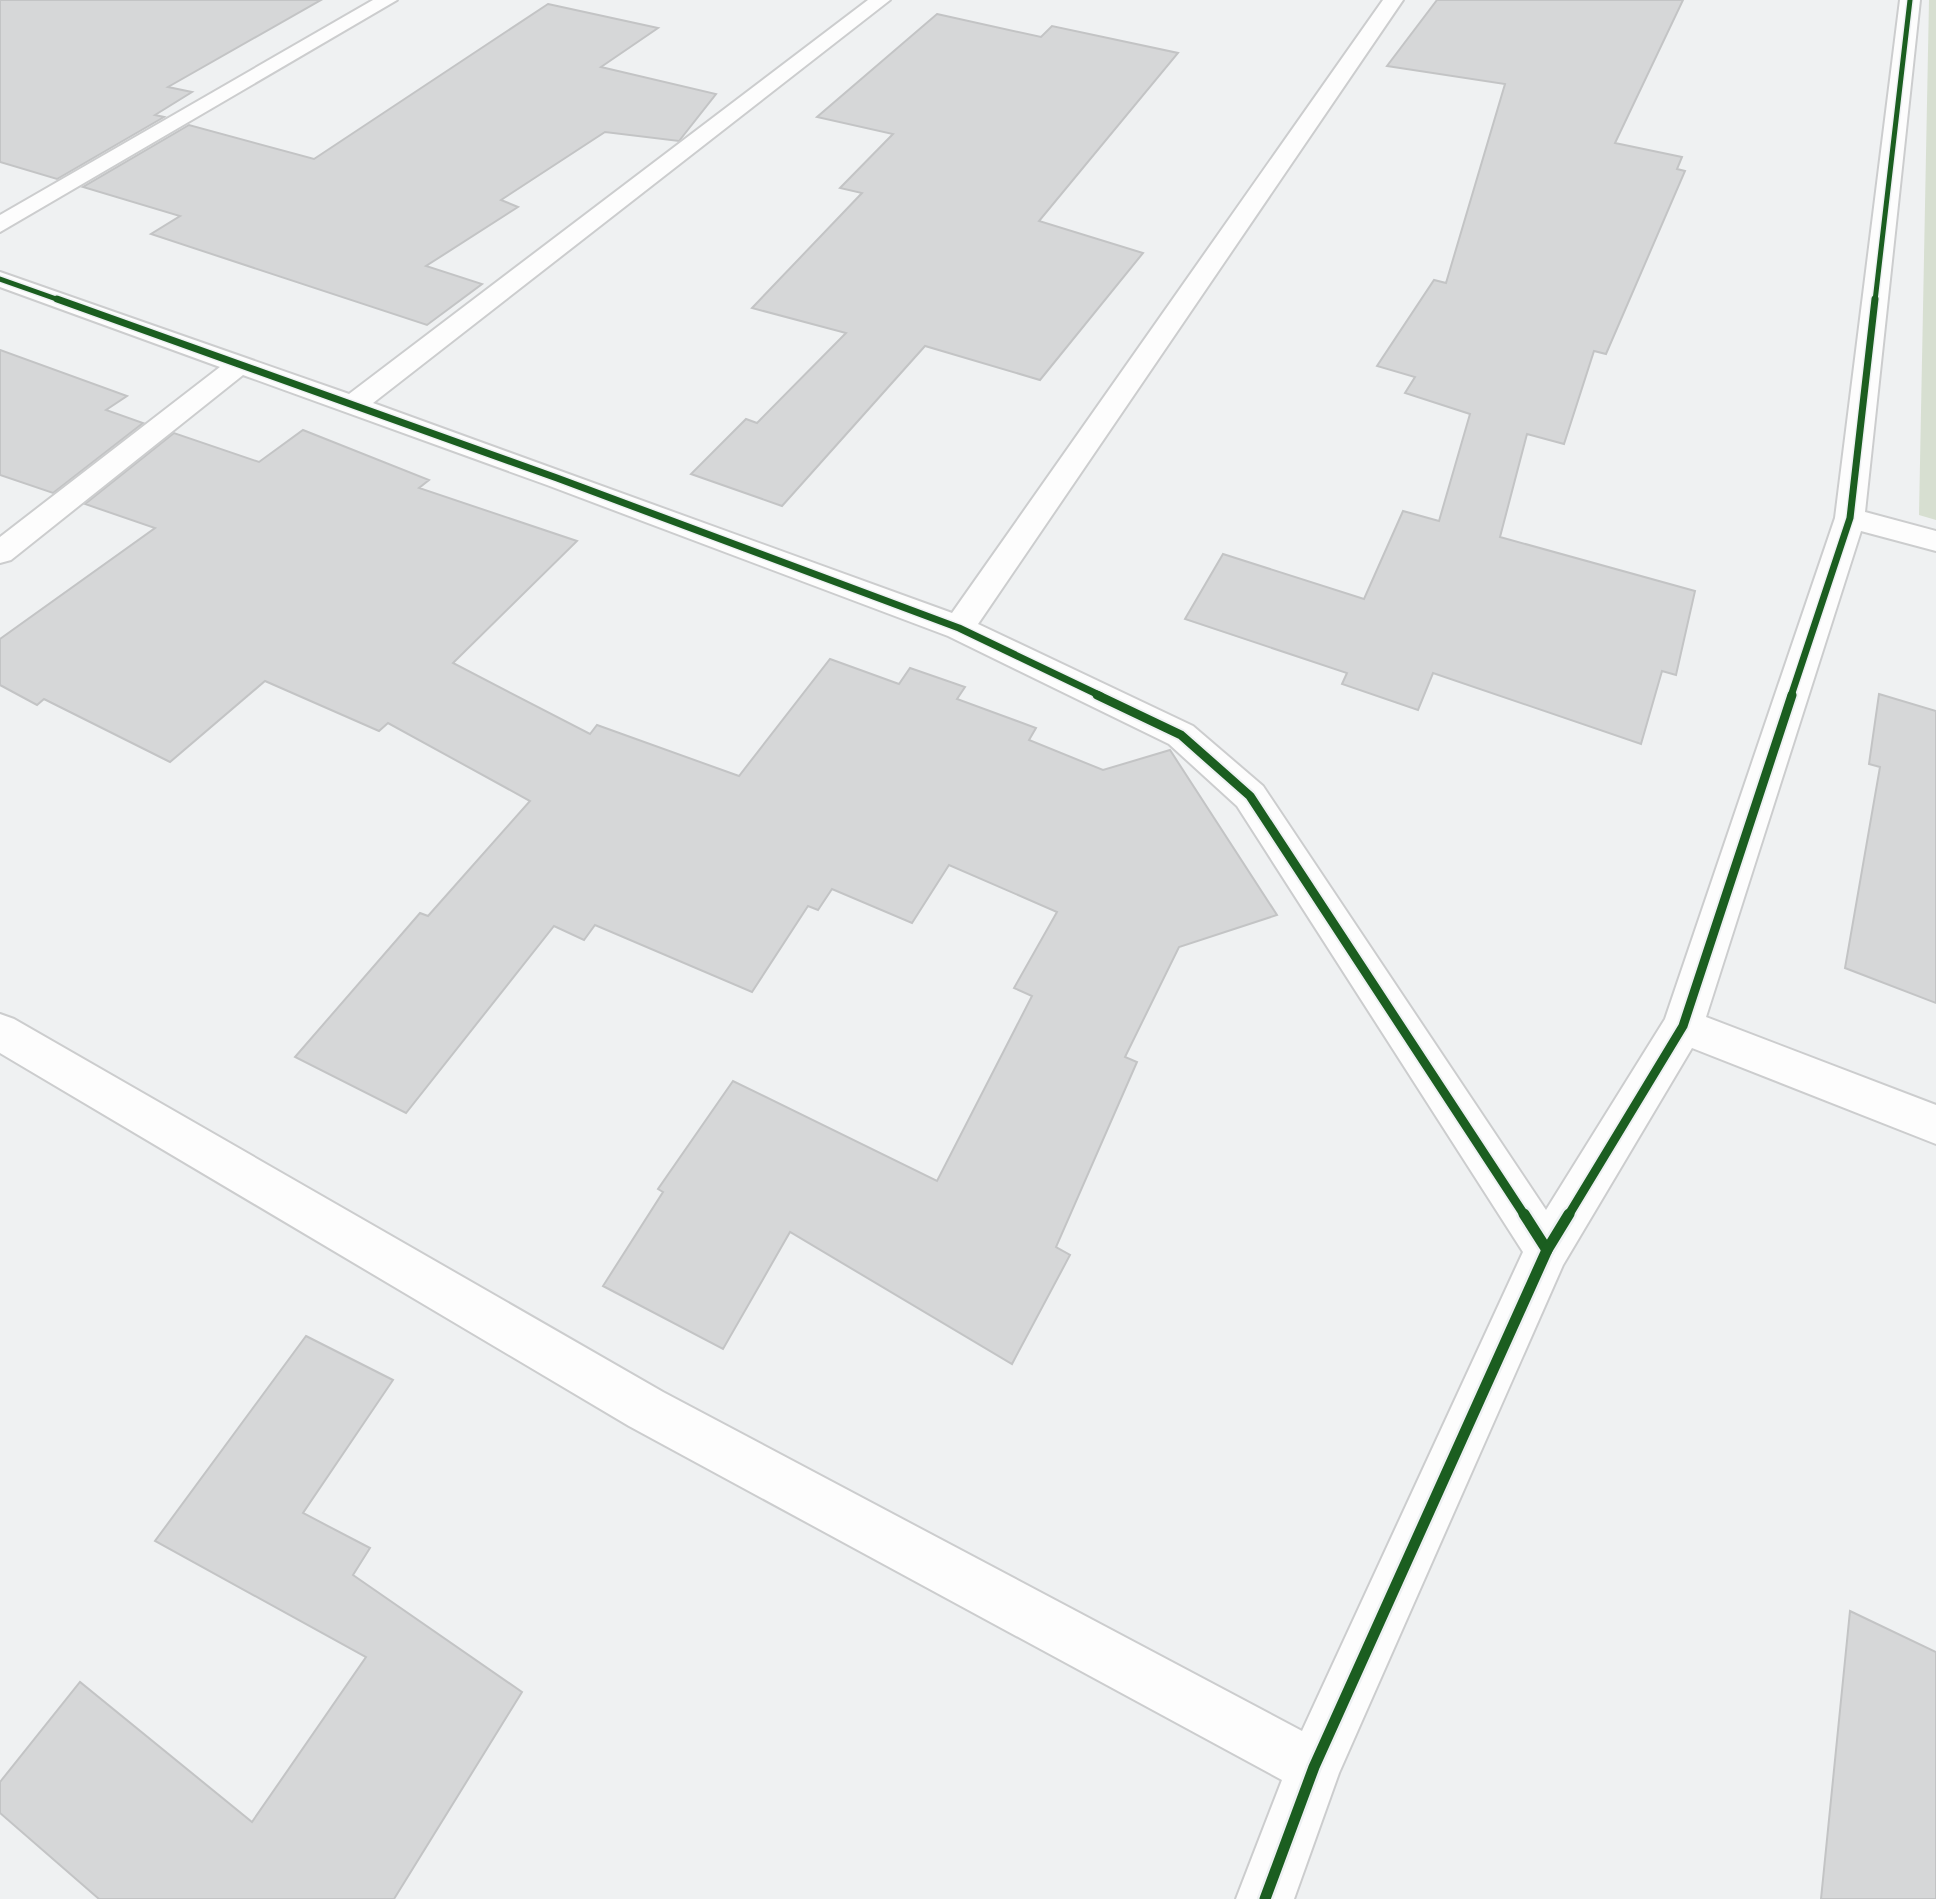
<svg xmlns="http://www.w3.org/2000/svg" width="1936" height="1899" viewBox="0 0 1936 1899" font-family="Jost,sans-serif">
  <rect width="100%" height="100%" fill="#eff1f2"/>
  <!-- green -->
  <path fill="#d7dfd1" d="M 1929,0 L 1936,0 L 1936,520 L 1919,515 Z"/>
  <!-- building -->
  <g fill="#d6d7d8" stroke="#c3c4c5" stroke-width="2">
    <path d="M 0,0 L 321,0 L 168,87 L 192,92 L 155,115 L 164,117 L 57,179 L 0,162 Z"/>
    <path d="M 1437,0 L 1683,0 L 1615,143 L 1682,157 L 1677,169 L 1685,171 L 1606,354 L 1594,351 L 1564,444 L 1527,434 L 1500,537 L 1695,591 L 1676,675 L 1662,671 L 1641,744 L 1433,673 L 1418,710 L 1342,684 L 1347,673 L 1185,619 L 1223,554 L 1364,599 L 1403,511 L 1439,521 L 1470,414 L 1405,393 L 1415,377 L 1377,366 L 1434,280 L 1446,283 L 1505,84 L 1387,66 Z"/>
    <path d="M 548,4 L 658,28 L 601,67 L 716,94 L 679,141 L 605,132 L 501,200 L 518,207 L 426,266 L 482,284 L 427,325 L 151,234 L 180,216 L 83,187 L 189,125 L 314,159 Z"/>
    <path d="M 937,14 L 1041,37 L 1052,26 L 1178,53 L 1039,221 L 1143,253 L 1040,380 L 925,346 L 782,506 L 691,474 L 746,419 L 757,423 L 846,333 L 752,308 L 862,193 L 840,188 L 893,134 L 817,117 Z"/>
    <path d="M 0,350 L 127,396 L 106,410 L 143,423 L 53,493 L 0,475 Z"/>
    <path d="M 303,430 L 429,480 L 419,488 L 577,541 L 453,663 L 590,734 L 597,725 L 739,776 L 830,659 L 899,684 L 910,668 L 965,687 L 957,699 L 1036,728 L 1029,740 L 1103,770 L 1170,750 L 1277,915 L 1179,947 L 1125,1057 L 1137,1062 L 1056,1247 L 1070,1255 L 1012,1364 L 790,1232 L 723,1349 L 603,1286 L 663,1192 L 658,1189 L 733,1081 L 937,1181 L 1032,996 L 1014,988 L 1057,912 L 949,865 L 912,923 L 832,889 L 818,910 L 808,906 L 752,992 L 595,925 L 584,940 L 554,926 L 406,1113 L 295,1057 L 420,913 L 428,916 L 530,801 L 388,723 L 379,731 L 265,681 L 170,762 L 44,699 L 37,705 L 0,685 L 0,639 L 155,528 L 85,504 L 174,433 L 259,462 Z"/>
    <path d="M 1879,694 L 1936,711 L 1936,1003 L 1845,968 L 1880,767 L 1869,764 Z"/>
    <path d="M 306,1336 L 393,1380 L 303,1513 L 370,1548 L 353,1575 L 522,1692 L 394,1899 L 99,1899 L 0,1813 L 0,1782 L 80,1682 L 252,1822 L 366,1657 L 155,1541 Z"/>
    <path d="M 1850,1611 L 1936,1652 L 1936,1899 L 1821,1899 Z"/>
  </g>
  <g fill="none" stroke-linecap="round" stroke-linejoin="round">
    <!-- street casing -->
    <g stroke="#cccdce" stroke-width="4">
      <g id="street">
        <path d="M 373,0 L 397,0 L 0,232 L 0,215 Z"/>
        <path d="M 868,0 L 890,0 L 373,403 L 952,613 L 1383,0 L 1403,0 L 978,624 L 1193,726 L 1263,786 L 1546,1210 L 1665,1019 L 1835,518 L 1900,0 L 1920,0 L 1865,512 L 1936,531 L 1936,551 L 1861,531 L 1706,1017 L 1936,1105 L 1936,1144 L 1692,1048 L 1563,1265 L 1339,1773 L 1294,1899 L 1236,1899 L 1282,1780 L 629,1426 L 0,1053 L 0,1014 L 14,1019 L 663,1392 L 1302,1731 L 1523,1252 L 1237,806 L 1169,744 L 948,636 L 547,485 L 243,375 L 11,560 L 0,563 L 0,537 L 220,367 L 0,287 L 0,272 L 349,394 Z"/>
      </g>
    </g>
    <!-- street -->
    <use href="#street" fill="#fdfdfd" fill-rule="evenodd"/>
    <!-- cycleway-far3 casing -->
    <g stroke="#eef1f3" stroke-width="8">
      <g id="cycleway-far3">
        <path d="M 0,279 L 62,301"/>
        <path d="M 1875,301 L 1910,0"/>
      </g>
    </g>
    <!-- cycleway-far2 casing -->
    <g stroke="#eef1f3" stroke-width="10">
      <g id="cycleway-far2">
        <path d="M 57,299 L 557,478 L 959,628 L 1101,696"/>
        <path d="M 1791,696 L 1850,518 L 1875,299"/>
      </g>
    </g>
    <!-- cycleway-far1 casing -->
    <g stroke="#eef1f3" stroke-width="13">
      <g id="cycleway-far1">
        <path d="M 1097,695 L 1181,735 L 1250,796 L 1525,1216"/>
        <path d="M 1568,1216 L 1683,1026 L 1792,695"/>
      </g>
    </g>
    <!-- cycleway casing -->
    <g stroke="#eef1f3" stroke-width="16">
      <g id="cycleway">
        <path d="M 1524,1214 L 1547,1250"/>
        <path d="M 1265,1899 L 1314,1767 L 1547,1250 L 1569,1214"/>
      </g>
    </g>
    <!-- cycleway-far3 -->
    <use href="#cycleway-far3" stroke="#1b5e20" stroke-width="5"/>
    <!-- cycleway-far2 -->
    <use href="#cycleway-far2" stroke="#1b5e20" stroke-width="7"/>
    <!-- cycleway-far1 -->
    <use href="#cycleway-far1" stroke="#1b5e20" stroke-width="9"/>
    <!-- cycleway -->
    <use href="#cycleway" stroke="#1b5e20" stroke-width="11"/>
  </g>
</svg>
